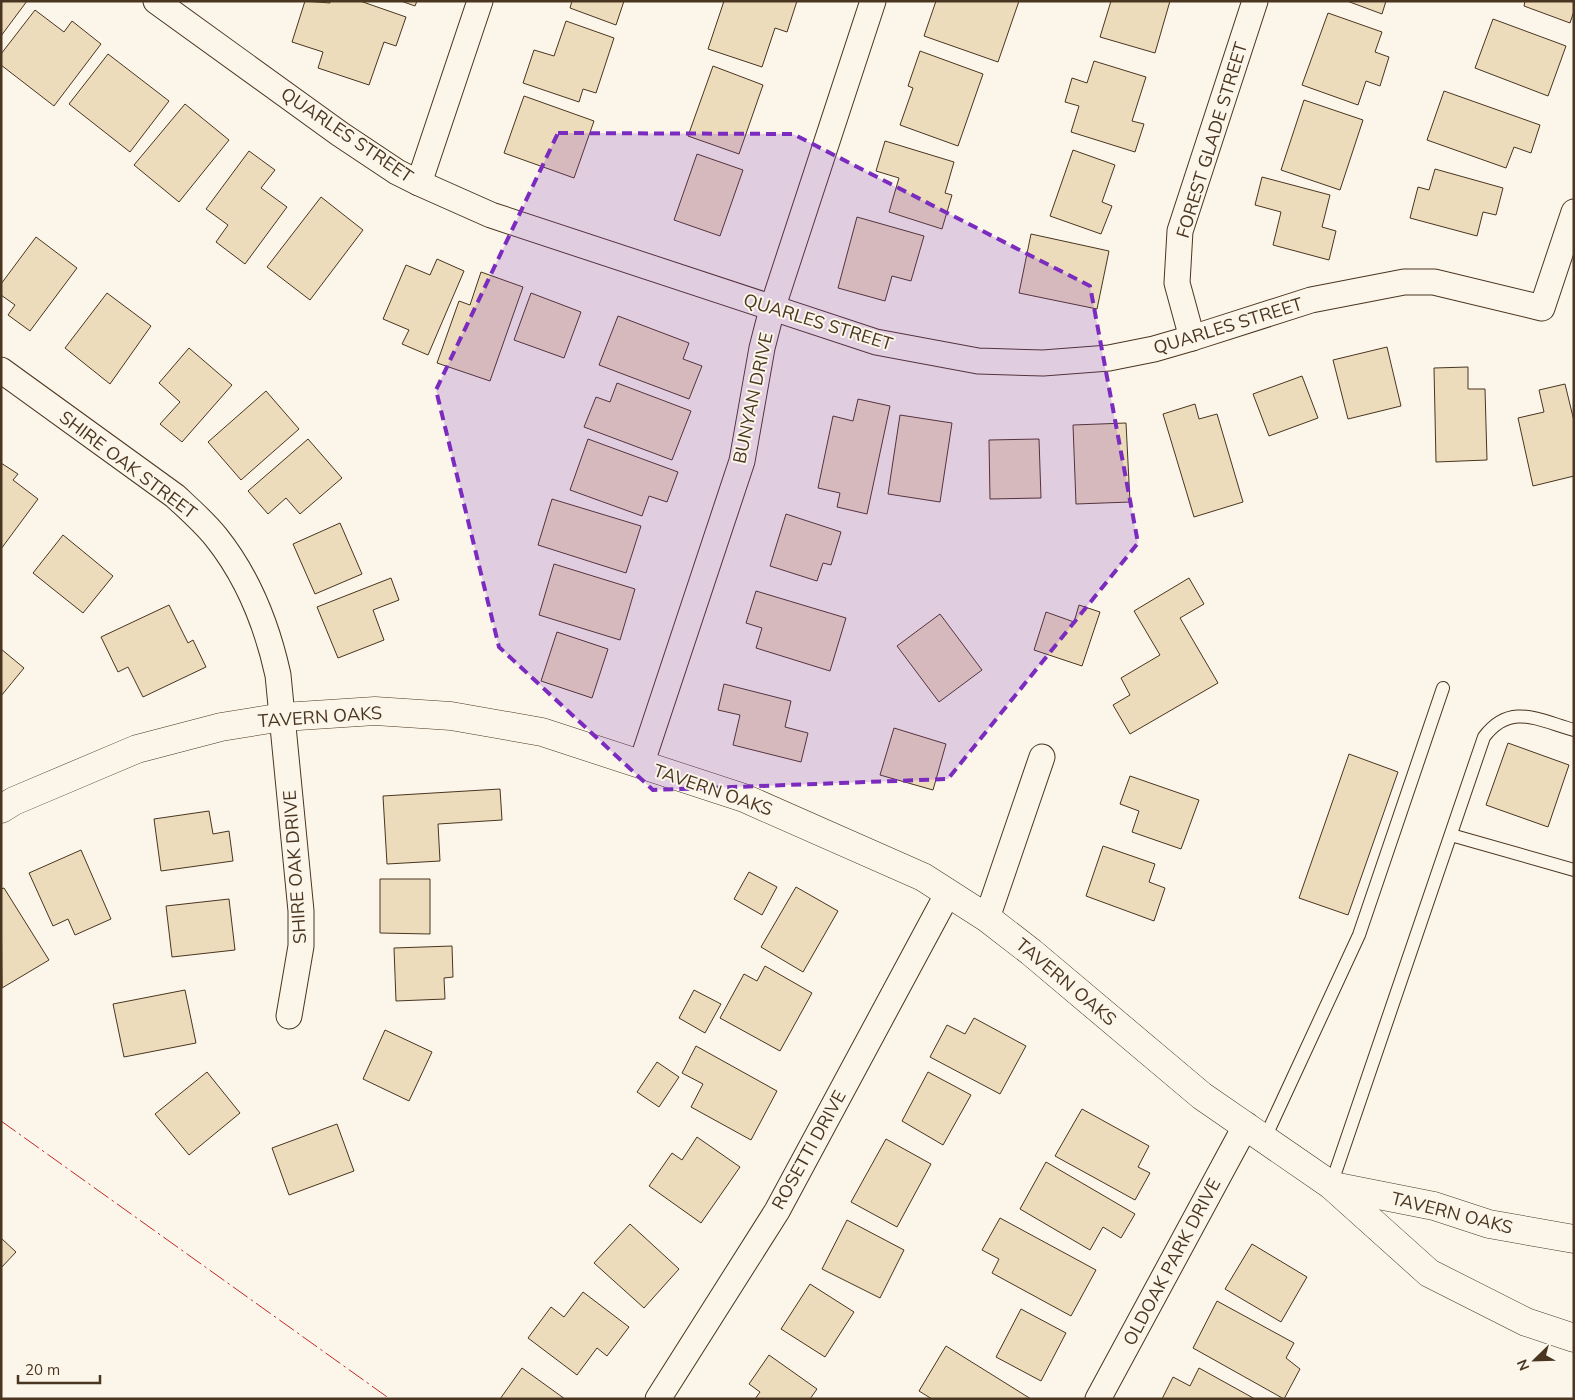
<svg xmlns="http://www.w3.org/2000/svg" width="1575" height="1400" viewBox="0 0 1575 1400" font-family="Mulish,sans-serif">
  <rect width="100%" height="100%" fill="#fbf6e9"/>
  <!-- building -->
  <g fill="#ecdcbc" stroke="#4a3520">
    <path d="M 1,1 L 27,1 L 1,36 Z"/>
    <path d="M 305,1 L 330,3 L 330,1 L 360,1 L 406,17 L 396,46 L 384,42 L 369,85 L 318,68 L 323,52 L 292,42 Z"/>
    <path d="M 401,1 L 417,1 L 415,6 Z"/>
    <path d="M 572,1 L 624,1 L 616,25 L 570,8 Z"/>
    <path d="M 724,1 L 797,1 L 787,32 L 775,28 L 762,67 L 708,49 Z"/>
    <path d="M 936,1 L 1019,1 L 998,62 L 924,36 Z"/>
    <path d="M 1111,1 L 1170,1 L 1155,53 L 1100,37 Z"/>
    <path d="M 1347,1 L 1386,1 L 1382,14 Z"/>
    <path d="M 1525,1 L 1574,1 L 1574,11 L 1570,23 L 1524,6 Z"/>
    <path d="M 35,10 L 64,32 L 72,21 L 101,44 L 54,106 L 1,65 L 1,54 Z"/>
    <path d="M 1328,13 L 1382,32 L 1375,52 L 1389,57 L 1380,86 L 1366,81 L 1358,105 L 1302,85 Z"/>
    <path d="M 1493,19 L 1566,46 L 1548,96 L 1475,68 Z"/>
    <path d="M 566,21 L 614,38 L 596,93 L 583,89 L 579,102 L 523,83 L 534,50 L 554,56 Z"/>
    <path d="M 920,51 L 983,74 L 958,146 L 900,125 L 913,88 L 908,86 Z"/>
    <path d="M 108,54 L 169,101 L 130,152 L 69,104 Z"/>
    <path d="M 1094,61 L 1146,77 L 1132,121 L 1144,124 L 1135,152 L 1071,132 L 1079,106 L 1065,102 L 1072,78 L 1087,83 Z"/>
    <path d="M 713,66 L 763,85 L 739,154 L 688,136 Z"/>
    <path d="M 1444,91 L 1540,125 L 1531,153 L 1514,147 L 1506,168 L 1427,140 Z"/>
    <path d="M 524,96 L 594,121 L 574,178 L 504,153 Z"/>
    <path d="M 1304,100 L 1363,120 L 1340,190 L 1281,170 Z"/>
    <path d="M 185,104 L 229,140 L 179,202 L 134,165 Z"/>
    <path d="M 885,141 L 954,162 L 945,193 L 952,195 L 942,229 L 889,212 L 899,178 L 876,171 Z"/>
    <path d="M 1073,150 L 1115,165 L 1102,202 L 1112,206 L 1101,234 L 1050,216 Z"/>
    <path d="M 249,151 L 275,170 L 261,188 L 287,207 L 245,264 L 216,242 L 228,225 L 206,209 Z"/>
    <path d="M 697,154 L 743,170 L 720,236 L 674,220 Z"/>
    <path d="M 1435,169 L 1503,188 L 1496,215 L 1483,212 L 1477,236 L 1410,218 L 1418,187 L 1429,190 Z"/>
    <path d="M 1262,177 L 1330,195 L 1322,227 L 1336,231 L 1329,260 L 1273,245 L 1281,212 L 1255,205 Z"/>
    <path d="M 321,197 L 363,230 L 310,300 L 267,267 Z"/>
    <path d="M 857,217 L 924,236 L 911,281 L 892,276 L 885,301 L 838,288 Z"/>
    <path d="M 1031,234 L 1109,251 L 1097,309 L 1019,293 Z"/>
    <path d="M 36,237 L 77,268 L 30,331 L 8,315 L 15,305 L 1,295 L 1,284 Z"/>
    <path d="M 437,259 L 464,271 L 428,355 L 402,344 L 409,330 L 383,319 L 406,265 L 430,275 Z"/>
    <path d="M 481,272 L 523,287 L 490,381 L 437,363 L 459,301 L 470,305 Z"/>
    <path d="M 107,293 L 151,326 L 110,384 L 65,348 Z"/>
    <path d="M 531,293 L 581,312 L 564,358 L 514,340 Z"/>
    <path d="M 618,316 L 689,343 L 683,359 L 702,366 L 689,399 L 599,365 Z"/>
    <path d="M 1387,347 L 1401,406 L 1348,419 L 1333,360 Z"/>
    <path d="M 189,348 L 232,385 L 182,442 L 160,424 L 180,402 L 159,383 Z"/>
    <path d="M 1468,367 L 1468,389 L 1485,389 L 1487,460 L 1436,462 L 1434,368 Z"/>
    <path d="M 1302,376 L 1318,418 L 1269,436 L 1253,394 Z"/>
    <path d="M 617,383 L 691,411 L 672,460 L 584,427 L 596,397 L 610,402 Z"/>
    <path d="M 1565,384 L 1574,421 L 1574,476 L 1533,486 L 1518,418 L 1544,412 L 1539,390 Z"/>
    <path d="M 266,391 L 299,429 L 241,480 L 208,442 Z"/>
    <path d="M 858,399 L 890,406 L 867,514 L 837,507 L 840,493 L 818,488 L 833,416 L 853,421 Z"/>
    <path d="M 1195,404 L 1199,419 L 1217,414 L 1243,502 L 1194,517 L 1163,414 Z"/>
    <path d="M 900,415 L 952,423 L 940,502 L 888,494 Z"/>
    <path d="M 1126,423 L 1130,502 L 1076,504 L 1073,425 Z"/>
    <path d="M 308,439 L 342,478 L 300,514 L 286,498 L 268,514 L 248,491 Z"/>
    <path d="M 588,439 L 678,472 L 667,502 L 649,496 L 642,516 L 570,490 Z"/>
    <path d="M 1039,439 L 1041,498 L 990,499 L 989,440 Z"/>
    <path d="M 1,463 L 18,474 L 13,480 L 38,499 L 1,549 Z"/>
    <path d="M 552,499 L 641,526 L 626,573 L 538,545 Z"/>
    <path d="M 786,514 L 841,532 L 831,565 L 823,563 L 817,581 L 770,566 Z"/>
    <path d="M 340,523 L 362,574 L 315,594 L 293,544 Z"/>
    <path d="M 63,535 L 113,576 L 83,613 L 33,573 Z"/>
    <path d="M 554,564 L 635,589 L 620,640 L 539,615 Z"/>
    <path d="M 391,578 L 399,600 L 373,610 L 384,640 L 338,658 L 317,607 Z"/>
    <path d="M 1189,578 L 1204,604 L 1180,618 L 1218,683 L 1130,734 L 1113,705 L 1130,695 L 1121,678 L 1160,655 L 1134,611 Z"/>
    <path d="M 756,591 L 846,618 L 830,671 L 756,648 L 762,628 L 746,623 Z"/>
    <path d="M 169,605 L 188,643 L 193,640 L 206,667 L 143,697 L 128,667 L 118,672 L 101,637 Z"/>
    <path d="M 1079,605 L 1100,612 L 1082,666 L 1034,650 L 1046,612 L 1074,622 Z"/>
    <path d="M 940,614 L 982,670 L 939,702 L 897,646 Z"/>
    <path d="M 557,632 L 608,649 L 592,698 L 541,681 Z"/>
    <path d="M 1,649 L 24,668 L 1,696 Z"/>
    <path d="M 724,684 L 791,701 L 785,727 L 808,733 L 801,762 L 733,745 L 740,715 L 718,710 Z"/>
    <path d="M 894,728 L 946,744 L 933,790 L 880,775 Z"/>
    <path d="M 1508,743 L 1569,765 L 1548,827 L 1486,805 Z"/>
    <path d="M 1349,754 L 1398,772 L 1348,915 L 1299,898 Z"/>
    <path d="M 1130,776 L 1199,800 L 1181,849 L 1132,832 L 1139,811 L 1120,804 Z"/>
    <path d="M 500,789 L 502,820 L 438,824 L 440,861 L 387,864 L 383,796 Z"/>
    <path d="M 209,811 L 213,834 L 229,831 L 233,861 L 161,871 L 154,819 Z"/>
    <path d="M 1103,846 L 1155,864 L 1149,882 L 1165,888 L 1154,921 L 1086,896 Z"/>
    <path d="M 81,850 L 111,919 L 75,935 L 68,919 L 53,926 L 29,873 Z"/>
    <path d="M 749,872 L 777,887 L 762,915 L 734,899 Z"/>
    <path d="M 380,879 L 430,879 L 430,934 L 380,933 Z"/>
    <path d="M 796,887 L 838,911 L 803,972 L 761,947 Z"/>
    <path d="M 4,888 L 49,960 L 2,988 L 1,889 Z"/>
    <path d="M 229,899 L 235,950 L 172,957 L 166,906 Z"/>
    <path d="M 452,946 L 453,977 L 444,978 L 445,999 L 396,1001 L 394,948 Z"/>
    <path d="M 765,966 L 812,993 L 780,1051 L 720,1018 L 744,974 L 757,981 Z"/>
    <path d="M 185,990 L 196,1043 L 124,1057 L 113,1004 Z"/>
    <path d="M 694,990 L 721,1004 L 705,1033 L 679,1018 Z"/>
    <path d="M 974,1018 L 1026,1046 L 1000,1094 L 930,1057 L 947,1025 L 965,1034 Z"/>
    <path d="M 385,1030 L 432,1052 L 409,1101 L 363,1079 Z"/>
    <path d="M 696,1046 L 777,1091 L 751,1140 L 691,1107 L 703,1084 L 682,1073 Z"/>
    <path d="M 657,1062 L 679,1077 L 659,1107 L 637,1092 Z"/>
    <path d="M 207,1072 L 240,1113 L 189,1155 L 155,1114 Z"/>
    <path d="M 928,1072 L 971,1095 L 943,1145 L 902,1121 Z"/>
    <path d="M 1082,1109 L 1149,1146 L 1138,1167 L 1150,1173 L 1135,1200 L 1055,1156 Z"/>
    <path d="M 337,1124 L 354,1171 L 289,1195 L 272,1148 Z"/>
    <path d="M 697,1137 L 740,1167 L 701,1223 L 649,1186 L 672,1153 L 682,1160 Z"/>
    <path d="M 886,1139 L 931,1164 L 897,1227 L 851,1202 Z"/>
    <path d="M 1046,1162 L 1135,1214 L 1121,1238 L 1103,1227 L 1090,1250 L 1020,1209 Z"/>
    <path d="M 1000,1218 L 1096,1270 L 1071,1316 L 992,1273 L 999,1259 L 982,1250 Z"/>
    <path d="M 847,1220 L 904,1250 L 880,1298 L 822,1269 Z"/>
    <path d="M 630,1224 L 679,1269 L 644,1308 L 594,1263 Z"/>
    <path d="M 1,1238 L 16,1252 L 1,1268 Z"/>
    <path d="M 1252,1244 L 1307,1277 L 1281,1322 L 1225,1289 Z"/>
    <path d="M 810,1284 L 854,1312 L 825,1357 L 781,1329 Z"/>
    <path d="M 583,1292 L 629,1327 L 607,1356 L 597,1348 L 577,1375 L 528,1338 L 551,1307 L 564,1317 Z"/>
    <path d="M 1217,1301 L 1294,1343 L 1286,1358 L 1300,1369 L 1284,1399 L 1193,1348 Z"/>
    <path d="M 1021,1309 L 1066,1333 L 1041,1381 L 996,1357 Z"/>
    <path d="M 946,1346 L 1031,1399 L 932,1399 L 919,1391 Z"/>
    <path d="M 769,1355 L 817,1389 L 810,1399 L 755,1399 L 760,1392 L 749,1384 Z"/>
    <path d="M 522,1368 L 565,1399 L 500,1399 Z"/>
    <path d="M 1199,1368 L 1255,1399 L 1162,1399 L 1173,1377 L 1190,1386 Z"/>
  </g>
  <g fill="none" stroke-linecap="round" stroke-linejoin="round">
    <!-- service casing -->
    <g stroke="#4a3520" stroke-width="14">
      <g id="service">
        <path d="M 1451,835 L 1574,870"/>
        <path d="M 1265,1138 L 1359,935 L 1443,688"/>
        <path d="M 1331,1185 L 1484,737 C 1510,702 1538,720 1574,730"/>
      </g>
    </g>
    <!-- minor casing -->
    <g stroke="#4a3520" stroke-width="27">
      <g id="minor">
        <path d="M 156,1 L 340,134 L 397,172 L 419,183 L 491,215 L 876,342 L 978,361 L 1043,363 L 1109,358 L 1154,349 L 1192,338 L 1311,300 L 1404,282 L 1434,282 L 1542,308 L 1574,212"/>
        <path d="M 419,183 L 480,1"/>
        <path d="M 1192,338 L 1177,283 L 1180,231 L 1255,1"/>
        <path d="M 1,370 L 175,496 C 189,509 204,522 216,537 C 248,577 267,625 278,675 L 301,911 L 301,946 L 289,1016"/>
        <path d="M 641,765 L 742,461 L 762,348 L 772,309 L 873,1"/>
        <path d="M 987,918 L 1042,757"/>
        <path d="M 658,1399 L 777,1211 L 948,893"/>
        <path d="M 1098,1399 L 1246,1125"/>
      </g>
    </g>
    <!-- tertiary casing -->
    <g stroke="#4a3520" stroke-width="29">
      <g id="tertiary">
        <path d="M 1,809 L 14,801 L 137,749 L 221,727 L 283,717 L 375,711 L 451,716 L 542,732 L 744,798 L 923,877 L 987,918 L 1031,952 L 1202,1096 L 1331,1185 L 1429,1273 L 1526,1322 L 1574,1338"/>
        <path d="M 1333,1186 L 1434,1206 L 1489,1224 L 1574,1239"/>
      </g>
    </g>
    <!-- service -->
    <use href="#service" stroke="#fbf6e9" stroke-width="12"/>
    <!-- minor -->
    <use href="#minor" stroke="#fbf6e9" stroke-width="25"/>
    <!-- tertiary -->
    <use href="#tertiary" stroke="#fbf6e9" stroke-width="28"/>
    <!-- power -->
    <path stroke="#c62828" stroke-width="1" stroke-dasharray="18 4 2.5 4" stroke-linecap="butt" d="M 1,1121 L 390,1399"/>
  </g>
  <!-- marked area -->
  <path fill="#7b2cbf" fill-opacity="0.2" stroke="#7b2cbf" stroke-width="4" stroke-dasharray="10 6" stroke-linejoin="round" d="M 558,133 L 793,134 L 1090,286 L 1138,543 L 948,779 L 653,790 L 499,647 L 436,390 Z"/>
  <g text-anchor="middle" stroke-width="4" stroke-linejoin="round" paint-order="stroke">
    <!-- street labels -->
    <g font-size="18" fill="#4a3520" stroke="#fbf6e9">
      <text transform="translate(347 135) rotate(34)" y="6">QUARLES STREET</text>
      <text transform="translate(1212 140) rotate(-73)" y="6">FOREST GLADE STREET</text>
      <text transform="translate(818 322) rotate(17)" y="6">QUARLES STREET</text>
      <text transform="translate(1228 326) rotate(-17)" y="6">QUARLES STREET</text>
      <text transform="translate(753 398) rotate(-78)" y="6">BUNYAN DRIVE</text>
      <text transform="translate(128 465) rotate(37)" y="6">SHIRE OAK STREET</text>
      <text transform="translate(320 717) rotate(-4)" y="6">TAVERN OAKS</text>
      <text transform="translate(713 790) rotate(19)" y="6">TAVERN OAKS</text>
      <text transform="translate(295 867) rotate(-94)" y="6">SHIRE OAK DRIVE</text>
      <text transform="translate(1066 982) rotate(40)" y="6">TAVERN OAKS</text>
      <text transform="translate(809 1150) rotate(-61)" y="6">ROSETTI DRIVE</text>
      <text transform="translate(1452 1213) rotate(14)" y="6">TAVERN OAKS</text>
      <text transform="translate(1172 1262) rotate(-62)" y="6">OLDOAK PARK DRIVE</text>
    </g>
  </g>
  <!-- border -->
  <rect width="1575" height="1400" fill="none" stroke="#4a3520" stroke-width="5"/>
  <!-- north arrow -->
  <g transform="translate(1535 1360) rotate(247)" stroke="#fbf6e9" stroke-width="4" paint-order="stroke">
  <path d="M0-4L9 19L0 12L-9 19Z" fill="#4a3520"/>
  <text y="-8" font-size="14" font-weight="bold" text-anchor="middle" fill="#4a3520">N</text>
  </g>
  <!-- scale -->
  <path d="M18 1375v8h82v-8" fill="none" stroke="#4a3520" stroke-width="2.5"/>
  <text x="25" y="1375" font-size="15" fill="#4a3520" stroke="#fbf6e9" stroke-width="4" paint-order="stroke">20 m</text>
</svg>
